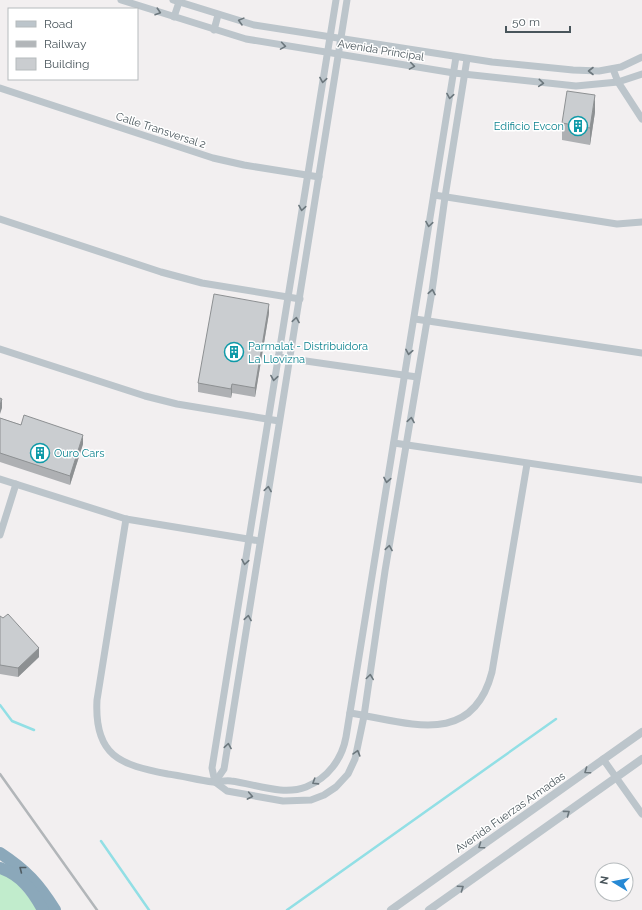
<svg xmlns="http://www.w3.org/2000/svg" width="642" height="910" viewBox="0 0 642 910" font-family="Raleway,sans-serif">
  <rect width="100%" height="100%" fill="#f2eff0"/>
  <!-- green -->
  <path fill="#c1eccc" d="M 0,872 L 12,877 L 39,910 L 0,910 Z"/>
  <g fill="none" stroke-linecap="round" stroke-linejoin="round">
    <!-- stream -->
    <g stroke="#92dfe5" stroke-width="2.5">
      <path d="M 0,705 L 12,721 L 34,730"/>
      <path d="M 101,841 L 149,910"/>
      <path d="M 287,910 L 556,719"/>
    </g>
    <!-- minor -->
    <g stroke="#bcc5cb" stroke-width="7">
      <path d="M 121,0 L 246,39 L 454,73 L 576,86 L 618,82 L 642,74"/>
      <path d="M 173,0 L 254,25 L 492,62 L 573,70 L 599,71 L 621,67 L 642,57"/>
      <path d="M 336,0 L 212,768 L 215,782 L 227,791 L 283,801 L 311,800 L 324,795 L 336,787 L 348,774 L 355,759 L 364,716 L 385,571 L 432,291 L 445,197 L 467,59"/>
      <path d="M 174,17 L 179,2"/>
      <path d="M 214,30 L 218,15"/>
      <path d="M 613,69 L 618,82 L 642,119"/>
      <path d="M 0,88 L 213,158 L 244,165 L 319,177"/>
      <path d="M 434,195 L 617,224 L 642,222"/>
      <path d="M 0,219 L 161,272 L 202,283 L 300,299"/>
      <path d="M 415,319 L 642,353"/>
      <path d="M 0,349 L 145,396 L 177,404 L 279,421"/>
      <path d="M 278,357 L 417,377"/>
      <path d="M 394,443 L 642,480"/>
      <path d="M 0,479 L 126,519 L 260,541"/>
      <path d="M 126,519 L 97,700 C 94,756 120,765 168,774 C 183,776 198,780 213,782 C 219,782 225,780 231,781 C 255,784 283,796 306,787 C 328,778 342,759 346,737 L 456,57"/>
      <path d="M 0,535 L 16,484"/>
      <path d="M 350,713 C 407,722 472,749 492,672 L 527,464"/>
      <path d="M 603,759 L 642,814"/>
      <path d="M 215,782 L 224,769 L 347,0"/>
    </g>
    <!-- tertiary -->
    <g stroke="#bcc5cb" stroke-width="8">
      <path d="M 391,910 L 642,732"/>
      <path d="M 429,910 L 642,759"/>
    </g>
    <!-- motorway -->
    <g stroke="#8ba8ba" stroke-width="12">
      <path d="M 0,853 C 26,870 39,884 55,910"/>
      <path d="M 0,868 C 21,875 33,891 43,910"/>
    </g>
    <!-- rail -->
    <path stroke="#b2b6b9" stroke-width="2.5" d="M 0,774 L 97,910"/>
  </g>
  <!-- wall -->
  <g fill="#aeb0b3">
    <path d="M 595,112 L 590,145 L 562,140 L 562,123 Z"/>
    <path d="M 269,313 L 255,397 L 232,393 L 231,398 L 198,392 L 198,383 Z"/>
    <path d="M 0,418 L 83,444 L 70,485 L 0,462 Z"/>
    <path d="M 0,616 L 39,657 L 18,677 L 0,674 Z"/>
  </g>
  <!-- shaded-wall -->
  <g fill="#8d9092">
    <path d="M 595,95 L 595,112 L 590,145 L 590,128 Z"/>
    <path d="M 269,304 L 269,313 L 255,397 L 255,388 Z"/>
    <path d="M 232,384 L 232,393 L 231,398 L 231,389 Z"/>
    <path d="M 2,399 L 2,408 L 0,414 L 0,405 Z"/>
    <path d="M 83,435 L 83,444 L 70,485 L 70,476 Z"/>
    <path d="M 39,648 L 39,657 L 18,677 L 18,668 Z"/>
  </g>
  <!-- building -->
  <g fill="#cacdd0" stroke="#8d9092">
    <path d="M 567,91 L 595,95 L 590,128 L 562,123 Z"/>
    <path d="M 214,294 L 269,304 L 255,388 L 232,384 L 231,389 L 198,383 Z"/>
    <path d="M 0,398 L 2,399 L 0,405 Z"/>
    <path d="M 24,415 L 83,435 L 70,476 L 0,453 L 0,418 L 21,425 Z"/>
    <path d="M 8,614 L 39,648 L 18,668 L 0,665 L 0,616 L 3,618 Z"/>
  </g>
  <!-- one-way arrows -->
  <defs><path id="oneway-chevron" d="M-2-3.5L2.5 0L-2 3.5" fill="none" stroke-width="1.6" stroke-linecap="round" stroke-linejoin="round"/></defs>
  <g stroke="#6c777d">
    <use href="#oneway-chevron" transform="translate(158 12) rotate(18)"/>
    <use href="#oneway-chevron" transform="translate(241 21) rotate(-165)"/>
    <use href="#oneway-chevron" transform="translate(283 46) rotate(9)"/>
    <use href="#oneway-chevron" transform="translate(412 66) rotate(9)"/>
    <use href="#oneway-chevron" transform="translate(591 71) rotate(-180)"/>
    <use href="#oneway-chevron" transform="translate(323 80) rotate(99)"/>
    <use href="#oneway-chevron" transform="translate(541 83) rotate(5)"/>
    <use href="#oneway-chevron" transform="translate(450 96) rotate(99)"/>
    <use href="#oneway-chevron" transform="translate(302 208) rotate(99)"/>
    <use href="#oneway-chevron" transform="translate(429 224) rotate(99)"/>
    <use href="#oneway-chevron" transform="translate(432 292) rotate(-80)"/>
    <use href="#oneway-chevron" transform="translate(296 320) rotate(-81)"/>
    <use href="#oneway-chevron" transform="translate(409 352) rotate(100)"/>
    <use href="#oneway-chevron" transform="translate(274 378) rotate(99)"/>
    <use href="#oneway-chevron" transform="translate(411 420) rotate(-81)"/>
    <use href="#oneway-chevron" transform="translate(387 480) rotate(100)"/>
    <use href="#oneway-chevron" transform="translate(268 489) rotate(-81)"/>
    <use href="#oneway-chevron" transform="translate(389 548) rotate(-81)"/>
    <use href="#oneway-chevron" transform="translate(245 562) rotate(99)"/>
    <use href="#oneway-chevron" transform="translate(248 618) rotate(-81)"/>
    <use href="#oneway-chevron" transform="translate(370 677) rotate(-82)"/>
    <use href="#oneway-chevron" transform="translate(228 746) rotate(-81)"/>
    <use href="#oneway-chevron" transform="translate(357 753) rotate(-74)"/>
    <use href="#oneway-chevron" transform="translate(587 771) rotate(145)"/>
    <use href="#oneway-chevron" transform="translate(315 782) rotate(148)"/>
    <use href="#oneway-chevron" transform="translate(250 796) rotate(11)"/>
    <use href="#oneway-chevron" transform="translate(567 813) rotate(-36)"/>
    <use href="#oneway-chevron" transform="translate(481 846) rotate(145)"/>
    <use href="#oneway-chevron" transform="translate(461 888) rotate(-35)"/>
  </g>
  <use stroke="#505d64" href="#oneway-chevron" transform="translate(22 869) rotate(-142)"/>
  <!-- icons -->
  <defs>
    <g id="building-ring" transform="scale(1)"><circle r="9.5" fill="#fff" stroke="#0f9aa8" stroke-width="1.5"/><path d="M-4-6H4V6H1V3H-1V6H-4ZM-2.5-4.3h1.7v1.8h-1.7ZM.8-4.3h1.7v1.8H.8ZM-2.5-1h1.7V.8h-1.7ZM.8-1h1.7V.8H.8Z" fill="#0f9aa8"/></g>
  </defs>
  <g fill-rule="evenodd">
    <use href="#building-ring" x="578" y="126"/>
    <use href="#building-ring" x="234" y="352"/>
    <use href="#building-ring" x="40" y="453"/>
  </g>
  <g text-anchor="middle" stroke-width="3" stroke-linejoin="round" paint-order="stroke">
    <!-- street labels -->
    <g font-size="11" fill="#49555b" stroke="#fff">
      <text transform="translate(381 50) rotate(9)" y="4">Avenida Principal</text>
      <text transform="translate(161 130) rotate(18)" y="4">Calle Transversal 2</text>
      <text transform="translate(510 812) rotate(-35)" y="4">Avenida Fuerzas Armadas</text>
    </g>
    <!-- culture labels -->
    <g font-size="11" fill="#0d838f" stroke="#fff" text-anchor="start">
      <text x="564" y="130" text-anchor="end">Edificio Evcon</text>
      <text x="248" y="350">Parmalat - Distribuidora<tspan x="248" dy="13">La Llovizna</tspan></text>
      <text x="54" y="457">Ouro Cars</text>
    </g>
  </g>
  <!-- legend -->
  <rect x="8" y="8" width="130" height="72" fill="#ffffff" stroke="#b6bbbd"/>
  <rect x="16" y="21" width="20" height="6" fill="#bcc5cb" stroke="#b6bbbd"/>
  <text x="44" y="28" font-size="12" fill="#49555b">Road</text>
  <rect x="16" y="41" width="20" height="6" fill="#b2b6b9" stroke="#b6bbbd"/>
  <text x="44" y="48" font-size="12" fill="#49555b">Railway</text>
  <rect x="16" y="58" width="20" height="12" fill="#cacdd0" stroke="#b6bbbd"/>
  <text x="44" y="68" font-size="12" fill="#49555b">Building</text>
  <!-- north arrow -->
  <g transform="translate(614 882) rotate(280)"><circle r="19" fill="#ffffff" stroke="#b6bbbd"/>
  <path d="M0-3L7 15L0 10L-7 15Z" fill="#2789d4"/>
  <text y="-6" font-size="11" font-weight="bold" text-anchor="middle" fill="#49555b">N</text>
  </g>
  <!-- scale -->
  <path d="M506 26v6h64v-6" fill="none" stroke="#49555b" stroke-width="2"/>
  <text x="512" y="26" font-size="12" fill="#49555b" stroke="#ffffff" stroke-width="3" paint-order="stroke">50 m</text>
</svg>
